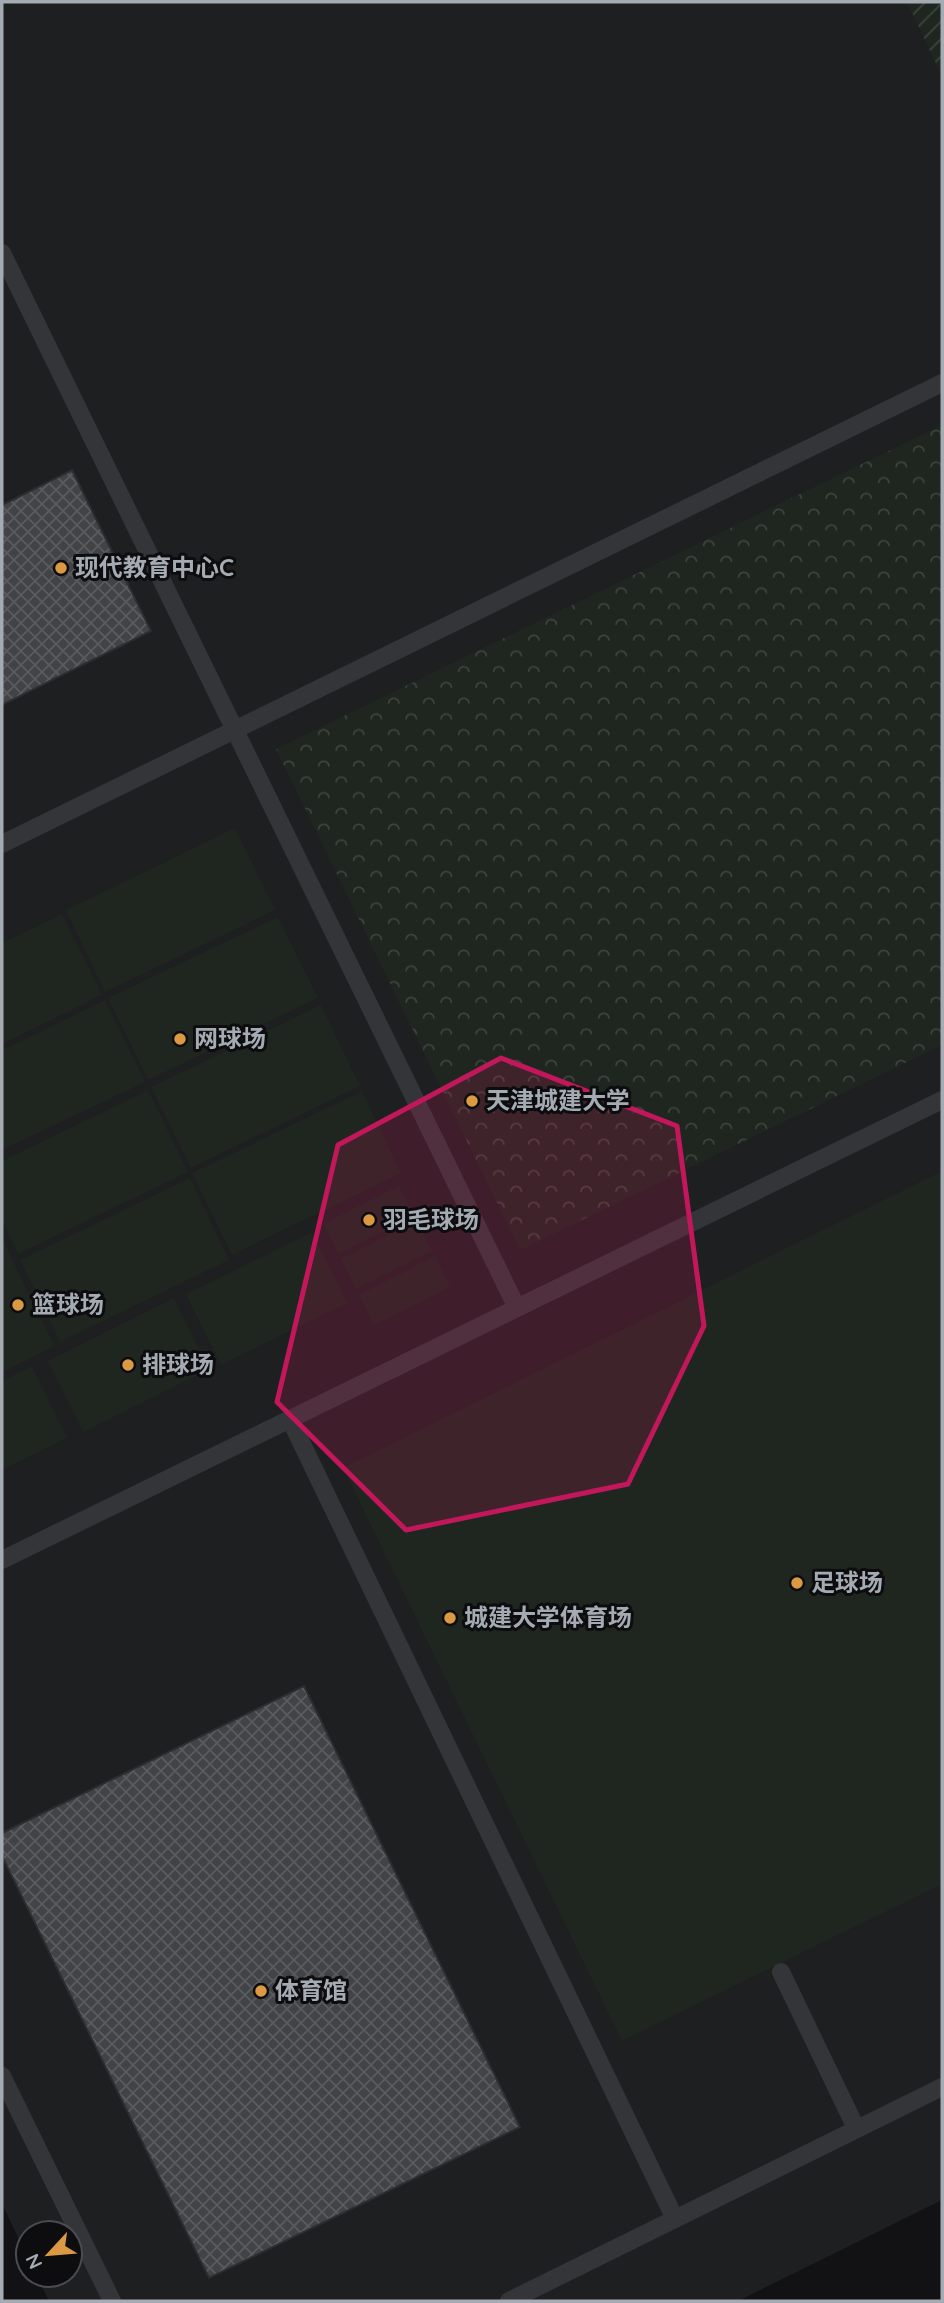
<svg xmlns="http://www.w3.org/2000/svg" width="944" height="2303" viewBox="0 0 944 2303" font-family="Quicksand,'Noto Sans SC',sans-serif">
  <defs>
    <pattern id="forest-crowns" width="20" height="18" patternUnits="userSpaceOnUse" patternTransform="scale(1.75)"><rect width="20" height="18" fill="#1f261f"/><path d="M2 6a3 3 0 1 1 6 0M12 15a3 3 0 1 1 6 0" fill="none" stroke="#3d433d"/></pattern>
    <pattern id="garden-furrows" width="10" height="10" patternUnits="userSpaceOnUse" patternTransform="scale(1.75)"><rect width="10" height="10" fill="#1f261f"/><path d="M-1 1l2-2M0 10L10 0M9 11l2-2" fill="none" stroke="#3d433d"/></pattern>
    <pattern id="building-cross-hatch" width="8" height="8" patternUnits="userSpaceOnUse" patternTransform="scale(1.75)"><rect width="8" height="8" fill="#414346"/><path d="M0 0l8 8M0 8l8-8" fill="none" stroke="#595b5e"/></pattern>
  </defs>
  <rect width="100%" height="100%" fill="#121214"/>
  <!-- built -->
  <path fill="#1e1f20" d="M 2,2 L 942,2 L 942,2200 L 738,2301 L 49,2301 L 36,2275 L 70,2275 L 70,2233 L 28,2233 L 28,2258 L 2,2204 Z"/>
  <!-- forest -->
  <path fill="url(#forest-crowns)" d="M 942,425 L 942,1045 L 520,1250 L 276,749 Z"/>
  <!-- garden -->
  <path fill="url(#garden-furrows)" d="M 907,2 L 942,2 L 942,76 Z"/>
  <!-- pitch -->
  <g fill="#1f261f">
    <path d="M 235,828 L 275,910 L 105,992 L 66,910 Z"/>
    <path d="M 62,914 L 102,995 L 2,1044 L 2,943 Z"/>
    <path d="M 278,917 L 318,998 L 148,1080 L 108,998 Z"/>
    <path d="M 105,1000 L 145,1082 L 2,1150 L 2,1050 Z"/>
    <path d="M 321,1005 L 360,1086 L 191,1168 L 151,1087 Z"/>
    <path d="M 148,1090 L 188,1172 L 18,1254 L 2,1220 L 2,1161 Z"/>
    <path d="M 362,1091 L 401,1173 L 232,1255 L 192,1173 Z"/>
    <path d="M 942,1171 L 942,1884 L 622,2041 L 343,1468 Z"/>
    <path d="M 190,1178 L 229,1260 L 60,1342 L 20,1260 Z"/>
    <path d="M 399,1186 L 414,1216 L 339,1254 L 323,1224 Z"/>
    <path d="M 417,1220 L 432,1251 L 356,1289 L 341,1259 Z"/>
    <path d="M 312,1232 L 347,1303 L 221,1365 L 186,1294 Z"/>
    <path d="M 2,1238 L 54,1346 L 2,1372 Z"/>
    <path d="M 435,1256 L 450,1287 L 374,1325 L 359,1295 Z"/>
    <path d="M 174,1298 L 209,1369 L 83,1432 L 48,1361 Z"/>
    <path d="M 32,1366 L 67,1438 L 2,1470 L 2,1381 Z"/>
  </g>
  <!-- building -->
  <g fill="url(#building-cross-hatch)" stroke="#2d2d2f" stroke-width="2">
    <path d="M 72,470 L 151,631 L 2,705 L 2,505 Z"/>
    <path d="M 304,1686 L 520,2127 L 209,2278 L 2,1856 L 2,1833 Z"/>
  </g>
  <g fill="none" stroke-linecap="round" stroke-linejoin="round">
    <!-- lane -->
    <g stroke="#343538" stroke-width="18">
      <path d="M 2,253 L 517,1308"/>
      <path d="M 2,844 L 942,383"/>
      <path d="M 290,1419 L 675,2219"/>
      <path d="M 2,1560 L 942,1100"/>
      <path d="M 781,1972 L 856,2128"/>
      <path d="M 2,2076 L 112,2301"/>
      <path d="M 509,2301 L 942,2087"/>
    </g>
  </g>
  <!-- marked area -->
  <path fill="#c2185b" fill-opacity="0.2" stroke="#c2185b" stroke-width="5" stroke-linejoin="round" d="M 501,1058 L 677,1126 L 704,1326 L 628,1484 L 406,1530 L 277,1402 L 338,1145 Z"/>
  <!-- markers -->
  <g fill="#db9943" stroke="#0d0d0f" stroke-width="2.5">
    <circle cx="61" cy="568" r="7"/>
    <circle cx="180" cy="1039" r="7"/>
    <circle cx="472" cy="1101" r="7"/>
    <circle cx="369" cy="1220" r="7"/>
    <circle cx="18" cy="1305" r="7"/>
    <circle cx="128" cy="1365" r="7"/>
    <circle cx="797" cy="1583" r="7"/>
    <circle cx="450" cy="1618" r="7"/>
    <circle cx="261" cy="1991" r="7"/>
  </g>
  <g text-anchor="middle" stroke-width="6" stroke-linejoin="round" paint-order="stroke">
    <!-- poi labels -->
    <g font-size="24" font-weight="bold" fill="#a5abb2" stroke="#0d0d0f" text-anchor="start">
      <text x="75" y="576">现代教育中心C</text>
      <text x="194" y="1047">网球场</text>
      <text x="486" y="1109">天津城建大学</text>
      <text x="383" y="1228">羽毛球场</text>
      <text x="32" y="1313">篮球场</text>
      <text x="142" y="1373">排球场</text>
      <text x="811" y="1591">足球场</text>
      <text x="464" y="1626">城建大学体育场</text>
      <text x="275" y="1999">体育馆</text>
    </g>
  </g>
  <!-- border -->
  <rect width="944" height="2303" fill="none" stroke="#a5abb2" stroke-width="7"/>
  <!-- north arrow -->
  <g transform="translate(49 2254) rotate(244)"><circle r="33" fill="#0d0d0f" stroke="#4a4c50" stroke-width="2"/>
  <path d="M0-5L12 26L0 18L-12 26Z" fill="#db9943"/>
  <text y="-10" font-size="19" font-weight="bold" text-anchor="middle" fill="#a5abb2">N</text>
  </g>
</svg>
